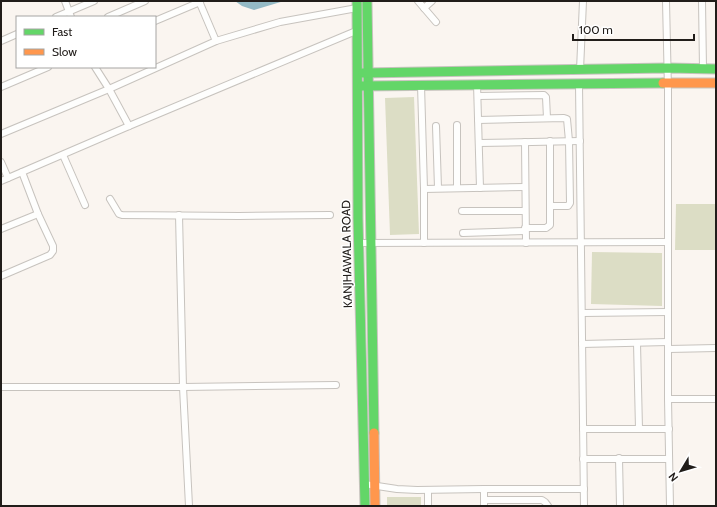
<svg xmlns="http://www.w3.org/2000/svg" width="717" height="507" viewBox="0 0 717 507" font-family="Cabin,sans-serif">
  <rect width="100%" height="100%" fill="#faf5f0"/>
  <!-- green -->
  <g fill="#dcddc5">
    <path d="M 414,97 L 419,234 L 390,235 L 385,98 Z"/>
    <path d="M 676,204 L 715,204 L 715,250 L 675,250 Z"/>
    <path d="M 592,252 L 662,253 L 662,306 L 591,304 Z"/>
    <rect x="387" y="497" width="34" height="9"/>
  </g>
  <!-- water -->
  <path fill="#94bac5" d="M 235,1 L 284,1 L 254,10 L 242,6 Z"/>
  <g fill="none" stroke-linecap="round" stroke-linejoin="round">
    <!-- street casing -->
    <g stroke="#c7c3be" stroke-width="8">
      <g id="street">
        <path d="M 65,1 L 71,17"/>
        <path d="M 199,1 L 216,41"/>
        <path d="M 418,1 L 436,22"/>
        <path d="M 666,1 L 668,90 L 668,399 L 670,506"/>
        <path d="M 702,1 L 703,69"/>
        <path d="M 424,8 L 432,1"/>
        <path d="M 56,17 L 94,1"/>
        <path d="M 108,17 L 145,1"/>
        <path d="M 155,21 L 200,2"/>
        <path d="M 1,41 L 17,34"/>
        <path d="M 95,67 L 109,89 L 129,126"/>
        <path d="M 580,70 L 583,1"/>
        <path d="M 477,84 L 480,188"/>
        <path d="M 579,84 L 584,506"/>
        <path d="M 421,85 L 424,189 L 424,243"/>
        <path d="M 1,87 L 48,67"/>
        <path d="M 478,96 L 544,95 L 546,97 L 547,118"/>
        <path d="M 478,120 L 564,118 L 567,119 L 569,141 L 570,203 L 568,206 L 550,206"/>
        <path d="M 457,125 L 457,188"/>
        <path d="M 436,126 L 438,188"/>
        <path d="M 1,134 L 109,89 L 216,41 L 280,22 L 357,8"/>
        <path d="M 525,142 L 526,243"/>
        <path d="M 479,143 L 580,141"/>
        <path d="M 63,155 L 85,205"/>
        <path d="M 1,162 L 8,178"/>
        <path d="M 1,181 L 129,126 L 356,31"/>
        <path d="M 424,189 L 525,187"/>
        <path d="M 110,199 L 119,214 L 122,215 L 239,216 L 330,215"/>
        <path d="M 462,211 L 525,211"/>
        <path d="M 179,215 L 183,387 L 189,506"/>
        <path d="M 525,228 L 546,228 L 550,225 L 550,141"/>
        <path d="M 1,229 L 38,214"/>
        <path d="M 463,233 L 525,231"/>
        <path d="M 359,243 L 668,242"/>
        <path d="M 1,276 L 50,255 L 53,251 L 53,246 L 38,214 L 22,172"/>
        <path d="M 582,313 L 668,312"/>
        <path d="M 637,343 L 639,429"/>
        <path d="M 582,344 L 668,342"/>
        <path d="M 669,349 L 716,348"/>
        <path d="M 1,387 L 183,387 L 336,385"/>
        <path d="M 668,399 L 716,399"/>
        <path d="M 583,429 L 669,429"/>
        <path d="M 619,458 L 620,506"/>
        <path d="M 583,459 L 669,459"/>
        <path d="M 364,484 L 397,489 L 417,490 L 484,489 L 584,489"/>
        <path d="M 484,500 L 542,500 L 545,502 L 548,506"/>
        <path d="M 428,506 L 428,490"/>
        <path d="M 484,506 L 484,489"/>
      </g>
    </g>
    <!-- fast casing -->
    <g stroke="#c7c3be" stroke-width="11">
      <g id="fast">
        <path d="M 357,1 L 358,218 L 365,506"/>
        <path d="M 367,1 L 374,433"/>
        <path d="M 363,73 L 668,68 L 716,69"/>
        <path d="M 362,86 L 663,83"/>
      </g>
    </g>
    <!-- slow casing -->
    <g stroke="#c7c3be" stroke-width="11">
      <g id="slow">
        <path d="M 663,83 L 716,83"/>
        <path d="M 374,433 L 375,506"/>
      </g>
    </g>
    <!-- street -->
    <use href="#street" stroke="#fefefd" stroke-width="6"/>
    <!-- fast -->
    <use href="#fast" stroke="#63d668" stroke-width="9"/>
    <!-- slow -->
    <use href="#slow" stroke="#ff974d" stroke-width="9"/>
  </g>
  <g text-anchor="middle" stroke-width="3" stroke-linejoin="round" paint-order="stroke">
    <!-- street labels -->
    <g font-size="12" fill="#211d1a" stroke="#fff">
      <text transform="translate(347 254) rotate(-91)" y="4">KANJHAWALA ROAD</text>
    </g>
  </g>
  <!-- border -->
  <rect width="717" height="507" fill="none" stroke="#211d1a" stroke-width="4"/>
  <!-- legend -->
  <rect x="16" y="16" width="140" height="52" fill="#ffffff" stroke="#a6a5a3"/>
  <rect x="24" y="29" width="20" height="6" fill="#63d668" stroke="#a6a5a3"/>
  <text x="52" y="36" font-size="12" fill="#211d1a">Fast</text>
  <rect x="24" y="49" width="20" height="6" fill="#ff974d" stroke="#a6a5a3"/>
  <text x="52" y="56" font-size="12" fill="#211d1a">Slow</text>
  <!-- north arrow -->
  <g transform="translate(681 471) rotate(232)" stroke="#ffffff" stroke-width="3" paint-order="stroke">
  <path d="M0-3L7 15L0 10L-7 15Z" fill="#211d1a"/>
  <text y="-6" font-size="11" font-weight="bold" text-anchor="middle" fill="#211d1a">N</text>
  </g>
  <!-- scale -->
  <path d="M573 34v6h121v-6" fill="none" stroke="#211d1a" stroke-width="2"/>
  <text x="579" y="34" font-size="12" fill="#211d1a" stroke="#ffffff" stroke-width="3" paint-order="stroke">100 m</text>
</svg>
